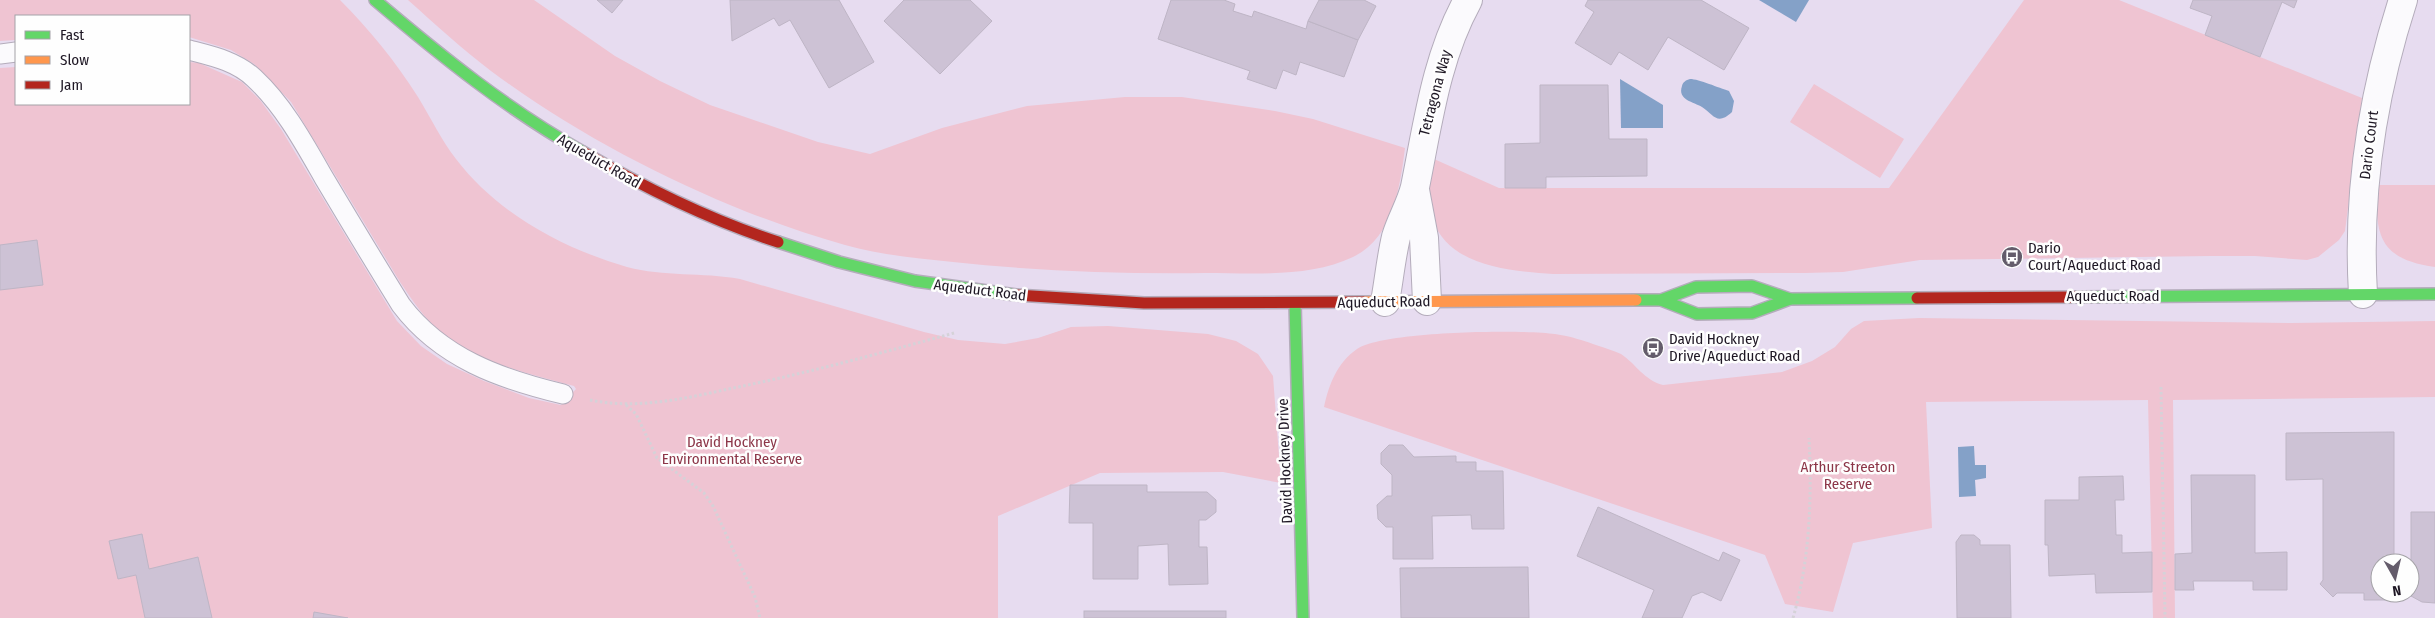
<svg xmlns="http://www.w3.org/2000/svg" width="2435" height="618" viewBox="0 0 2435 618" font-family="'Fira Sans Condensed',sans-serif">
  <rect width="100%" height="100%" fill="#e7dcf0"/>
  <!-- green -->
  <g fill="#efc4d2">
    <path d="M 0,0 L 340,0 C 369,29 396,62 418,97 C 431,118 441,140 456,159 C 497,213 562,248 627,267 C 664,277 702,272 740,279 L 924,332 L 958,340 L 1005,344 L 1038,338 L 1071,327 L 1108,326 L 1208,334 L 1236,341 L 1258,354 L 1273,376 L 1281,483 L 1223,472 L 1100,473 L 998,516 L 998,618 L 0,618 L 0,68 L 16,67 L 16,104 L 189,104 L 189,62 L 199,63 L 242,82 L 260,100 L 281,129 L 397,321 L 421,346 L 447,364 L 484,381 L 529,398 L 561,405 L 576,389 L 574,386 C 526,373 469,361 433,325 C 420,312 410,297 400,282 L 291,102 L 254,64 L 231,50 L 189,37 L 189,16 L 16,16 L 16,40 L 0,41 Z"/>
    <path d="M 408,0 L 534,0 L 615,56 L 660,81 L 710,105 L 818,142 L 870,154 L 942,128 L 1027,106 L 1125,97 L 1182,97 L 1275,111 L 1313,119 L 1405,148 C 1400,187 1393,238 1353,257 C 1309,278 1252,273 1205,273 C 1120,274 1037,271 953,262 C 917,258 880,255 845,245 C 812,236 779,224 747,212 C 657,176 569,129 491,71 C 462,49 435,24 408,0 Z"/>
    <path d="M 2024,0 L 2119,0 L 2362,98 L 2345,231 L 2339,240 L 2318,257 L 2307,260 L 2255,256 L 2210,256 L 1920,260 L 1843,272 L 1805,273 L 1553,274 C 1512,271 1449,267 1433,220 C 1425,200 1430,179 1434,159 L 1499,188 L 1889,188 Z"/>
    <path d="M 1814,84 L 1904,139 L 1880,178 L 1790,122 Z"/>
    <path d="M 2377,185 L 2435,185 L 2435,267 C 2379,259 2375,236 2377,185 Z"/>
    <path d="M 1919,318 L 2291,323 L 2435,321 L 2435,397 L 2173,400 L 2175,618 L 2153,618 L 2148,400 L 1926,402 L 1932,528 L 1853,543 L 1833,612 L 1785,604 L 1765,555 L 1324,407 C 1329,384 1337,363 1357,349 C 1382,331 1522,329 1555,334 C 1570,336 1585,341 1599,346 C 1606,348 1614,351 1621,354 C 1636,364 1644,380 1663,385 L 1782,372 L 1812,361 L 1835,347 L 1851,329 L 1864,321 Z"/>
  </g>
  <!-- water -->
  <g fill="#84a1c8">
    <path d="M 1759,0 L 1809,0 L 1796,22 Z"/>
    <path d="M 1620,79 L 1663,105 L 1663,128 L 1621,128 Z"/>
    <path d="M 1690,79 C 1699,79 1719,88 1729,91 L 1734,101 L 1732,112 C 1717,126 1714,115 1702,107 C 1694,102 1677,100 1682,86 C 1683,82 1686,80 1690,79 Z"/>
    <path d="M 1974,446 L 1975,465 L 1986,465 L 1986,478 L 1975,480 L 1976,496 L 1959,497 L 1958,447 Z"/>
  </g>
  <!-- building -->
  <g fill="#cdc2d5" stroke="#beb5c5">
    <path d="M 597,0 L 623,0 L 612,13 Z"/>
    <path d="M 730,0 L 839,0 L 874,62 L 829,88 L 790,20 L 779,26 L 774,18 L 732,41 Z"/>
    <path d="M 904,0 L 970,0 L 992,21 L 940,74 L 884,21 Z"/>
    <path d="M 1171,0 L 1224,0 L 1235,4 L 1233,11 L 1252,17 L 1254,11 L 1306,29 L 1308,21 L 1358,40 L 1344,77 L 1300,62 L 1296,75 L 1283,70 L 1276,89 L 1247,79 L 1250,71 L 1158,39 Z"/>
    <path d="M 1319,0 L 1364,0 L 1376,6 L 1358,40 L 1308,21 Z"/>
    <path d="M 1588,0 L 1701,0 L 1749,28 L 1724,70 L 1668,37 L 1648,70 L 1619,52 L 1611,65 L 1575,43 L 1594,12 L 1585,6 Z"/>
    <path d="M 2193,0 L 2297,0 L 2294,8 L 2282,2 L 2260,57 L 2205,35 L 2212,16 L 2190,8 Z"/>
    <path d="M 1540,85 L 1608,85 L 1609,139 L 1647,139 L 1647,176 L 1546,177 L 1546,188 L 1505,188 L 1505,144 L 1540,143 Z"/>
    <path d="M 37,240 L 43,285 L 0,290 L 0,245 Z"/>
    <path d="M 2394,432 L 2394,563 L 2380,563 L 2380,593 L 2394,593 L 2394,600 L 2364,600 L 2364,593 L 2337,593 L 2333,597 L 2320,584 L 2323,580 L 2323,479 L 2286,480 L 2286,433 Z"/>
    <path d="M 1389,445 L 1403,445 L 1414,457 L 1456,456 L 1456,462 L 1476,462 L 1476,471 L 1503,471 L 1504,529 L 1472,529 L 1471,515 L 1432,516 L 1433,559 L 1393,559 L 1393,527 L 1386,527 L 1378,519 L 1377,505 L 1387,496 L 1392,496 L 1392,475 L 1381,464 L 1381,453 Z"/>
    <path d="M 2191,475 L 2255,475 L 2255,553 L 2287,552 L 2287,590 L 2253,590 L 2253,581 L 2193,581 L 2194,590 L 2175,590 L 2175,554 L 2192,553 Z"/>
    <path d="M 2123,476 L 2124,500 L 2115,500 L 2116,535 L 2122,535 L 2122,553 L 2152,552 L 2152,592 L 2096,593 L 2095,574 L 2049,576 L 2048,545 L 2045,545 L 2045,500 L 2079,500 L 2079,477 Z"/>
    <path d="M 1070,485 L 1147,485 L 1147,492 L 1207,492 L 1216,500 L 1216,512 L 1206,520 L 1199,520 L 1199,547 L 1207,547 L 1208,584 L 1169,585 L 1168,544 L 1138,546 L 1138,579 L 1093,579 L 1093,523 L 1069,523 Z"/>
    <path d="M 1598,507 L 1719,561 L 1723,552 L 1740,560 L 1721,601 L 1702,592 L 1692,596 L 1682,618 L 1642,618 L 1654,590 L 1577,556 Z"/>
    <path d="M 2411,512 L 2435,512 L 2435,603 L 2422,602 L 2411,596 Z"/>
    <path d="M 142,534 L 149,569 L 198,557 L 212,618 L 145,618 L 136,575 L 118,579 L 109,541 Z"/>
    <path d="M 1961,535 L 1974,535 L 1980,540 L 1980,545 L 2010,545 L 2011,618 L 1957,618 L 1956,542 Z"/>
    <path d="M 1528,567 L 1529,618 L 1401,618 L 1400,568 Z"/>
    <rect x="1084" y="611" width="142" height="7"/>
    <path d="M 314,612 L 348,618 L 313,618 Z"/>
  </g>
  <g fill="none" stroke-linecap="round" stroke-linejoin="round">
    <!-- lane casing -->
    <g stroke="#b4acbb" stroke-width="21">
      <g id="lane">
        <path d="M 189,50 C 212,56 236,61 254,78 C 284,106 304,143 324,178 C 349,220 375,263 401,305 C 441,358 500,379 563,394"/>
        <path d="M 0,54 L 16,52"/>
      </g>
    </g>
    <!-- street casing -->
    <g stroke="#b4acbb" stroke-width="30">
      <g id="street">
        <path d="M 1415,190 L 1424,238 L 1427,301"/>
        <path d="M 2363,294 C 2357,194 2372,96 2403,0"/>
        <path d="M 1385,302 C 1389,280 1391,258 1396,237 C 1401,220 1411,204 1415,187 C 1428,123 1436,58 1468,0"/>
      </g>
    </g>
    <!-- fast casing -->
    <g stroke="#b4acbb" stroke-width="14">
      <g id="fast">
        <path d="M 375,0 C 441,56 508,110 583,152"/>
        <path d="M 778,242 L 839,262 L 915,281 L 1016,295"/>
        <path d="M 2082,297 L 2435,294"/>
        <path d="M 1636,300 L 1661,300 L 1696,287 L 1752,286 L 1790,299"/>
        <path d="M 1661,300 L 1697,314 L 1752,313 L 1790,299 L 1917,298"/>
        <path d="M 1295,303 L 1303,618"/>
      </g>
    </g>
    <!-- slow casing -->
    <g stroke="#b4acbb" stroke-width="14">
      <path id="slow" d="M 1364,302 L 1636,300"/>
    </g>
    <!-- jam casing -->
    <g stroke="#b4acbb" stroke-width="14">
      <g id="jam">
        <path d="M 583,152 C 645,188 710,220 778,242"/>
        <path d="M 1016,295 L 1144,303 L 1364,302"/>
        <path d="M 1917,298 L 2082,297"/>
      </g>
    </g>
    <!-- path -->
    <g stroke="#d5d2d8" stroke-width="3" stroke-dasharray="2.5 2.5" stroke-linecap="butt">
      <path d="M 2161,387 L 2165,618"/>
      <path d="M 590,400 C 638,410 687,398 733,388 C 808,373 881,353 954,333"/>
      <path d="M 626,405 L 636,414 L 657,458 L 704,493 L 713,506 L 755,597 L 760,618"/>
      <path d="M 1793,618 C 1810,559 1812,498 1809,438"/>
    </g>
    <!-- lane -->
    <use href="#lane" stroke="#fbfafd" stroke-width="19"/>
    <!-- street -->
    <use href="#street" stroke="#fbfafd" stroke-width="28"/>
    <!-- fast -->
    <use href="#fast" stroke="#63d668" stroke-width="11"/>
    <!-- slow -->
    <use href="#slow" stroke="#ff974d" stroke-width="11"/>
    <!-- jam -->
    <use href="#jam" stroke="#b3261e" stroke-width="11"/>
  </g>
  <!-- icons -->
  <defs>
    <g id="bus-disc" transform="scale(1.125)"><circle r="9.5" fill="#645c6b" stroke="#fefefe"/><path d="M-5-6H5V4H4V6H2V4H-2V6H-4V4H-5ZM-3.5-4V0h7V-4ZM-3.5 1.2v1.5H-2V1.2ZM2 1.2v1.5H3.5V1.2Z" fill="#fff"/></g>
  </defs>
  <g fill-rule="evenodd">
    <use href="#bus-disc" x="2012" y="257"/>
    <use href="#bus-disc" x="1653" y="348"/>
  </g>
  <g text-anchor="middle" stroke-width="5" stroke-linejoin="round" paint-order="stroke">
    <!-- street labels -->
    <g font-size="15" fill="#1e1724" stroke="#fefefe">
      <text transform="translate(1435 93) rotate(-75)" y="5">Tetragona Way</text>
      <text transform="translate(2369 145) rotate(-83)" y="5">Dario Court</text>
      <text transform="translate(599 161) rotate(30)" y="5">Aqueduct Road</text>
      <text transform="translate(980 290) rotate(7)" y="5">Aqueduct Road</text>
      <text x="2113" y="301">Aqueduct Road</text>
      <text transform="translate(1384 302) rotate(-1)" y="5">Aqueduct Road</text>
      <text transform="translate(1285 461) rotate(-92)" y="5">David Hockney Drive</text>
    </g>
    <!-- poi labels -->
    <g font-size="15" fill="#1e1724" stroke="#fefefe" text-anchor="start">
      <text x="2028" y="253">Dario<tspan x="2028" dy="17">Court/Aqueduct Road</tspan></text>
      <text x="1669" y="344">David Hockney<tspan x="1669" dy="17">Drive/Aqueduct Road</tspan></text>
    </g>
    <!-- park labels -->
    <g font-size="15" fill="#8c3648" stroke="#fefefe">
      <text x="732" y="447">David Hockney<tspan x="732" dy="17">Environmental Reserve</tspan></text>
      <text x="1848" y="472">Arthur Streeton<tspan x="1848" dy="17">Reserve</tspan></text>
    </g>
  </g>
  <!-- legend -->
  <rect x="15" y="15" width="175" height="90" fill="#fefefe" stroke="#a4a2a7"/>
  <rect x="25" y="31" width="25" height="8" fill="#63d668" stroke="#a4a2a7"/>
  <text x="60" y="40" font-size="15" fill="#1e1724">Fast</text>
  <rect x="25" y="56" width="25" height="8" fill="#ff974d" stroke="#a4a2a7"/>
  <text x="60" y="65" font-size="15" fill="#1e1724">Slow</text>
  <rect x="25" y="81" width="25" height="8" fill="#b3261e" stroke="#a4a2a7"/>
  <text x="60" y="90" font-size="15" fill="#1e1724">Jam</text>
  <!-- north arrow -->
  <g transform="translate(2395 578) rotate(172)"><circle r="24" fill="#fefefe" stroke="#a4a2a7"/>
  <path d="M0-4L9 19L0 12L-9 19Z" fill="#645c6b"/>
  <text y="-8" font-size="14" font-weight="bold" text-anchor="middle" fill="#1e1724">N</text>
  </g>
</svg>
